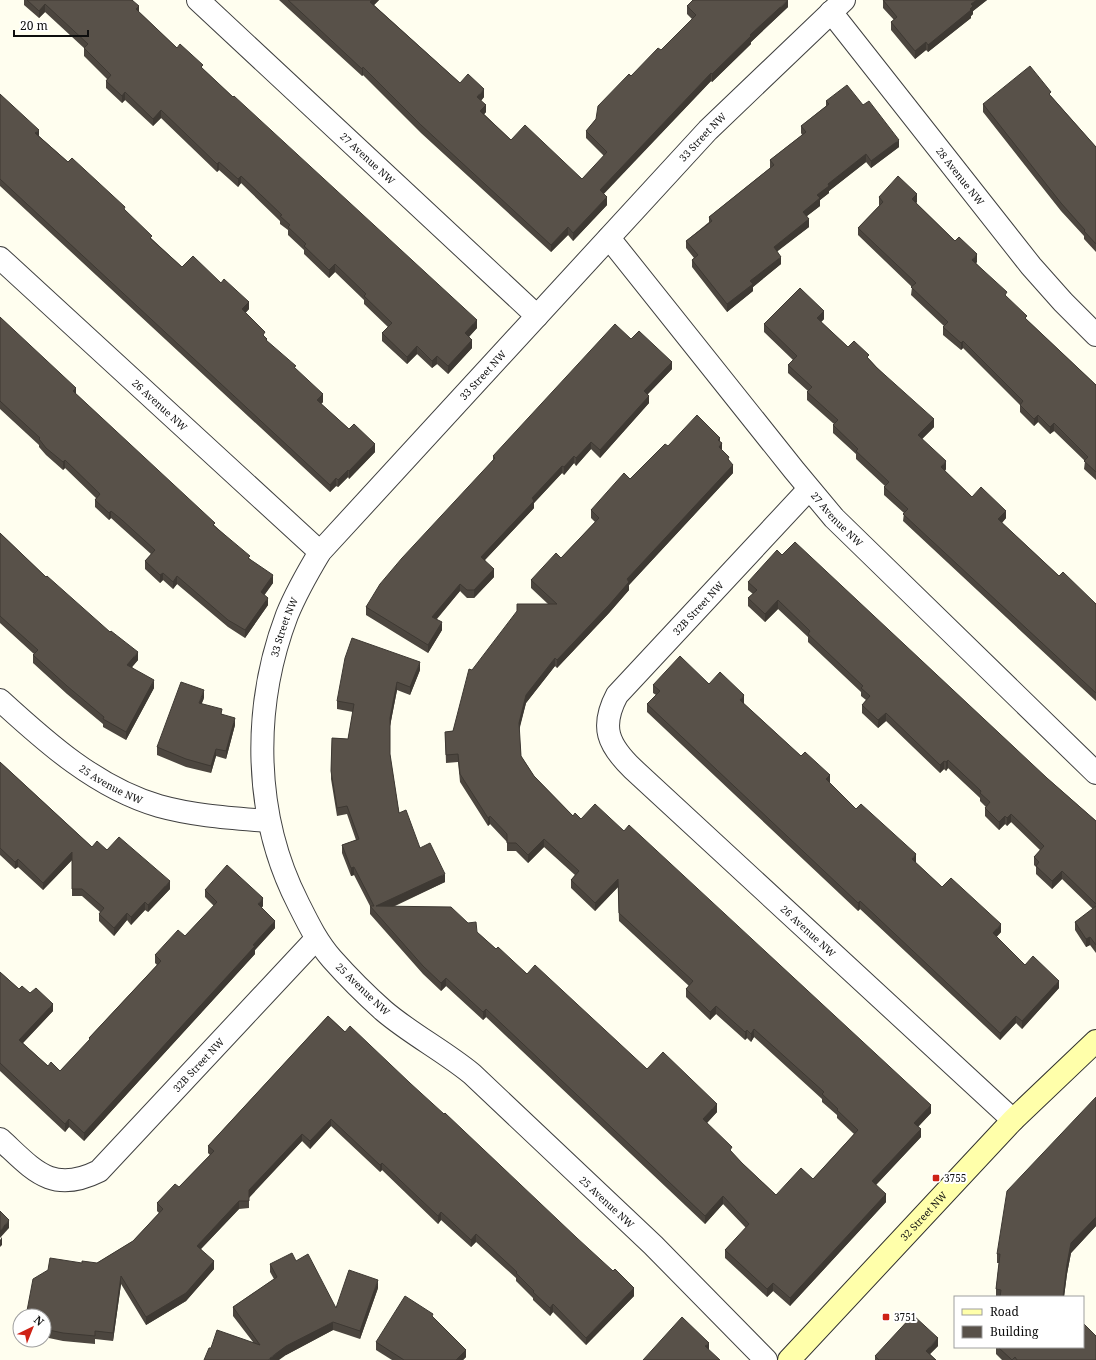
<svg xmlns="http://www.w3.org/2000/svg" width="1096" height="1360" viewBox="0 0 1096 1360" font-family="'Noto Serif',serif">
  <rect width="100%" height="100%" fill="#fffeef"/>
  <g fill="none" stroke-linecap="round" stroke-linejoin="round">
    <!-- street casing -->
    <g stroke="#414141" stroke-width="24">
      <g id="street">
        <path id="s1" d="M 198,0 L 537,316"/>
        <path id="s2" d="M 831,12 L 1031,266 L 1063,302 L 1096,335"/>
        <path id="s3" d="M 609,238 L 794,470 L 834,518 L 1096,773"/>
        <path id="s4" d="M 0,258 L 320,552"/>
        <path id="s5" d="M 809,489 L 617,695 C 600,727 608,745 633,769 L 1013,1120"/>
        <path id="s6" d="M 0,700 C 47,743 97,788 159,806 C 195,816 232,818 268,821"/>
        <path id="s7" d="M 0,1139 C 33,1169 51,1195 99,1171 L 316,939"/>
        <path id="s8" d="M 766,1360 L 653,1245 L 472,1074 C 444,1051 411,1034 384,1011 C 366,995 348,977 332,959 C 317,942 308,923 298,903 C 253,815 252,707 287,615 C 296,593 308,572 320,552 L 708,130 L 844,0"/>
      </g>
    </g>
    <!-- secondary casing -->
    <g stroke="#303030" stroke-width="24">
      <g id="secondary">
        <path id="s9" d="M 789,1360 L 1013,1120 L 1096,1041"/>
      </g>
    </g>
    <!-- street -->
    <use href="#street" stroke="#fff" stroke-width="22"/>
    <!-- secondary -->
    <use href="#secondary" stroke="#ffa" stroke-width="22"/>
  </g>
  <!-- wall -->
  <g fill="#4c463f">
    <path d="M 24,0 L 132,0 L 139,12 L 177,48 L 203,69 L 477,328 L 469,337 L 472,348 L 448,374 L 437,364 L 432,368 L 417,354 L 407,364 L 382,341 L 382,333 L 388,327 L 364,304 L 364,300 L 335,272 L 329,278 L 304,254 L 304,250 L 288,235 L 288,230 L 280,224 L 280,221 L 241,183 L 238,187 L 219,170 L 217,172 L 161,118 L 153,126 L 125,100 L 122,103 L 106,88 L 106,81 L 107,79 L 84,56 L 84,48 L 45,12 L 39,18 L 24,5 Z"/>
    <path d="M 279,0 L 379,0 L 374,5 L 460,83 L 484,97 L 481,101 L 486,112 L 484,114 L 511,140 L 582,179 L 604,156 L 586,138 L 586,131 L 596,119 L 631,76 L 661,50 L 692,19 L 687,14 L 687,6 L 788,7 L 751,42 L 751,44 L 712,82 L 711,81 L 603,194 L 607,205 L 573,241 L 568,235 L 551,252 L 421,133 L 363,75 L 362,76 Z"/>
    <path d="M 883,0 L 987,0 L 973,11 L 973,14 L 971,16 L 971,18 L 928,52 L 926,50 L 915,59 L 891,30 L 891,22 L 894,20 L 883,8 Z"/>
    <path d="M 0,94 L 39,136 L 68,162 L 125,210 L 152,239 L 182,267 L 249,309 L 245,313 L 265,337 L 267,341 L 296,369 L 323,402 L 321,404 L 375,452 L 349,479 L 348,477 L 338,487 L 336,486 L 330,492 L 0,186 Z"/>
    <path d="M 1051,96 L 1096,147 L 1096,252 L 1084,239 L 1084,236 L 1061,211 L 983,112 L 983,104 Z"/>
    <path d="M 826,101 L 863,105 L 899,147 L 871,168 L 866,162 L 829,191 L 829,193 L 820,200 L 820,206 L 807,216 L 809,227 L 777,251 L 781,264 L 753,287 L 753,291 L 727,312 L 692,267 L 692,260 L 694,258 L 686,248 L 686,241 L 709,222 L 709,217 L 770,168 L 770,160 L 802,135 L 801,133 L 801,126 L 826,106 Z"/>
    <path d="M 879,197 L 917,202 L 916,203 L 977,262 L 976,263 L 1027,320 L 1096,385 L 1096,480 L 1084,469 L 1085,461 L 1054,431 L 1050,434 L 1038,422 L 1034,426 L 1020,412 L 1020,405 L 963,348 L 961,350 L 943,335 L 943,327 L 944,326 L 911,295 L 912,287 L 858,235 L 858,228 L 879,206 Z"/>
    <path d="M 0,317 L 76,394 L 250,559 L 273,583 L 264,595 L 268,605 L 245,638 L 228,627 L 177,584 L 173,589 L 163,580 L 160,583 L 145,569 L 145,561 L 151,554 L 122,528 L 111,518 L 109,520 L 95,507 L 95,500 L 96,498 L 65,468 L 63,470 L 46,455 L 39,447 L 39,445 L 0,409 Z"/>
    <path d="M 824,319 L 821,322 L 848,347 L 869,359 L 934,427 L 922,439 L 946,469 L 945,471 L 972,497 L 1006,518 L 1002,523 L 1059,576 L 1096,604 L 1096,701 L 903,521 L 904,513 L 884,495 L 884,487 L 885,486 L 856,459 L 856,454 L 833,433 L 833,425 L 834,424 L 807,400 L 807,392 L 808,391 L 788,373 L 788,365 L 793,360 L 764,332 L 764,324 Z"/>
    <path d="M 631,339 L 672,369 L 648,394 L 649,403 L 600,458 L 591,449 L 576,466 L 574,463 L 564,475 L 562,473 L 534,503 L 534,508 L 485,560 L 494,577 L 474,598 L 467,598 L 460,591 L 437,619 L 442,630 L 428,653 L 366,615 L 366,607 L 493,460 L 493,456 Z"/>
    <path d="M 720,442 L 722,450 L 729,460 L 733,473 L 629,585 L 629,590 L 609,613 L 557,668 L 555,666 L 526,703 L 519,729 L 521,756 L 534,776 L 573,816 L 581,819 L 931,1113 L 918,1127 L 921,1137 L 876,1185 L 886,1202 L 790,1306 L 773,1291 L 767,1297 L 725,1258 L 725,1250 L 746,1228 L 723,1204 L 705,1224 L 486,1017 L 483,1020 L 446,986 L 441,991 L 423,974 L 370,914 L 370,906 L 354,875 L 351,876 L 342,853 L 342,845 L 356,840 L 347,814 L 337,816 L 331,779 L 332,738 L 348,739 L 353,712 L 337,709 L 337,701 L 420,670 L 410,695 L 397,690 L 390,726 L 390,755 L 399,813 L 420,848 L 445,882 L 393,907 L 477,932 L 496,949 L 647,1069 L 717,1112 L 707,1123 L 732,1153 L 742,1163 L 776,1195 L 813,1179 L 854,1134 L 837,1118 L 837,1115 L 822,1102 L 822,1099 L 754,1037 L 751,1042 L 747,1038 L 745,1040 L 716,1014 L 710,1020 L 686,997 L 686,989 L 689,986 L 619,921 L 618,887 L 595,911 L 571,888 L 571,880 L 575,875 L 544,847 L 528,863 L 516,851 L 507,851 L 507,842 L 490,824 L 488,826 L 460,782 L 458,762 L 446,763 L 445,732 L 453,731 L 472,670 L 548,604 L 531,588 L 531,580 L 561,558 L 595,522 L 591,518 L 591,510 L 630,479 L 668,446 Z"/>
    <path d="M 0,533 L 46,577 L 138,660 L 132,667 L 154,688 L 126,740 L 103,727 L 103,724 L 67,694 L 33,663 L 33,655 L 34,654 L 0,623 Z"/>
    <path d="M 782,555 L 1047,778 L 1096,821 L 1096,953 L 1090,945 L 1086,947 L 1075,930 L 1075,922 L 1093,909 L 1062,879 L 1052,889 L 1036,874 L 1036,867 L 1034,865 L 1034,857 L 1040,850 L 1011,822 L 1007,826 L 1005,824 L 999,830 L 985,816 L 985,808 L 986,807 L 980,801 L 980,798 L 948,768 L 946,771 L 944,769 L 940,773 L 886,721 L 878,728 L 862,713 L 862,705 L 866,700 L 861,696 L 861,692 L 808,642 L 808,637 L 778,609 L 765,622 L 748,606 L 748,598 L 753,594 L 748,590 L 748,582 Z"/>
    <path d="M 709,684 L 744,703 L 744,704 L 830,783 L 829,783 L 856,809 L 916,862 L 915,862 L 942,887 L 1001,932 L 996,937 L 1025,965 L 1059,988 L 1022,1029 L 1016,1023 L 1000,1040 L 860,909 L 858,911 L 647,712 L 647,704 L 656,695 L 653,693 L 653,685 Z"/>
    <path d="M 204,698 L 201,704 L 222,714 L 235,725 L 226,759 L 216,756 L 211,773 L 186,767 L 157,755 L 157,747 Z"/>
    <path d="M 0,762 L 92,847 L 107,850 L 170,889 L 148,912 L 145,910 L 131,925 L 127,920 L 114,936 L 99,921 L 99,914 L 100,912 L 82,896 L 72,896 L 72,860 L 43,890 L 18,867 L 15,869 L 0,855 Z"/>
    <path d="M 205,890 L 263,906 L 261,908 L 275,928 L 255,950 L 255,954 L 84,1141 L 69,1127 L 65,1132 L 0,1071 L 0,972 L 19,989 L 30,993 L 53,1011 L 23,1043 L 48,1066 L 60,1071 L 89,1041 L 89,1038 L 157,965 L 155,963 L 155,955 L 185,936 L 214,906 L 205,897 Z"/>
    <path d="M 328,1016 L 634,1296 L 586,1345 L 553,1312 L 550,1316 L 533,1300 L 533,1298 L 516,1281 L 516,1278 L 476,1242 L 471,1247 L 441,1220 L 438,1224 L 382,1170 L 380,1172 L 331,1126 L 310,1149 L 302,1141 L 249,1197 L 249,1208 L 239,1209 L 201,1249 L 214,1269 L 186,1301 L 146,1325 L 121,1284 L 113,1341 L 95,1339 L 95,1344 L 63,1341 L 44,1337 L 44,1316 L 82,1263 L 97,1263 L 133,1241 L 159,1213 L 157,1211 L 157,1203 L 179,1187 L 210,1155 L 208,1153 L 208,1146 Z"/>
    <path d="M 1096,1097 L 1096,1226 L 1071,1253 L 1067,1274 L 1064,1297 L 996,1297 L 996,1289 L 999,1263 L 997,1263 L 997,1254 Z"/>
    <path d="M 296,1261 L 336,1308 L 378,1288 L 360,1339 L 333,1330 L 286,1355 L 211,1348 L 253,1342 L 233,1316 L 233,1307 L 274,1279 L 270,1272 L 270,1264 Z"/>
    <path d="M 433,1317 L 466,1357 L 463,1360 L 392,1360 L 376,1350 L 376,1342 Z"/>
    <path d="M 938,1346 L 930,1354 L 936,1360 L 875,1360 L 875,1356 Z"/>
    <path d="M 996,1347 L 1083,1347 L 1096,1360 L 1002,1360 L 996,1354 Z"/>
  </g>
  <!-- shaded-wall -->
  <g fill="#3e3933">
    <path d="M 372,0 L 379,0 L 370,9 L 370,2 Z"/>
    <path d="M 788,0 L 788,7 L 751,42 L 751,44 L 712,82 L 712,74 L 750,35 Z"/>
    <path d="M 977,0 L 987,0 L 973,11 L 973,14 L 971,16 L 971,18 L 928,52 L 928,45 L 970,9 L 971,4 Z"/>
    <path d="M 45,4 L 45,12 L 39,18 L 39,11 Z"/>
    <path d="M 139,6 L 139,14 L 136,9 Z"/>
    <path d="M 926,42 L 926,50 L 915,59 L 915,51 Z"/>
    <path d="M 363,67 L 363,75 L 362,76 L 362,69 Z"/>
    <path d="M 711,73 L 711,81 L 600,198 L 600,190 Z"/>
    <path d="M 484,89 L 484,97 L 477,105 L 477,97 Z"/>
    <path d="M 125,92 L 125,100 L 122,103 L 122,96 Z"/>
    <path d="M 486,105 L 486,112 L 480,119 L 480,111 Z"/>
    <path d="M 161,110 L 161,118 L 153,126 L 153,119 Z"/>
    <path d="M 39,130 L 39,137 L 35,133 Z"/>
    <path d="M 899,140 L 899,147 L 871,168 L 871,161 Z"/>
    <path d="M 866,154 L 866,162 L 829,191 L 829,193 L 820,200 L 820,206 L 803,219 L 803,212 L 817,195 L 828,184 Z"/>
    <path d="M 219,162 L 219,170 L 217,172 L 217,164 Z"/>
    <path d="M 241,176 L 241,183 L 238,187 L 238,179 Z"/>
    <path d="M 917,194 L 917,202 L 912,207 L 912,199 Z"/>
    <path d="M 607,197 L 607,205 L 573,241 L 573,233 Z"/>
    <path d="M 809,219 L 809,227 L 774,254 L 774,247 Z"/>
    <path d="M 568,227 L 568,235 L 551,252 L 551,245 Z"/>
    <path d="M 977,254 L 977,262 L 972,267 L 972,260 Z"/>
    <path d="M 781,257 L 781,264 L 753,287 L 753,291 L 727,312 L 727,304 L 750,281 Z"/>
    <path d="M 335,264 L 335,272 L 329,278 L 329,270 Z"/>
    <path d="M 249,302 L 249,309 L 242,317 L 242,309 Z"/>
    <path d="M 824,311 L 824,319 L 817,326 L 817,318 Z"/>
    <path d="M 477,320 L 477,328 L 465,341 L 465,333 Z"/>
    <path d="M 472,340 L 472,348 L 448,374 L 448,366 Z"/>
    <path d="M 963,341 L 963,348 L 961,350 L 961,343 Z"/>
    <path d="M 417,346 L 417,354 L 407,364 L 407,357 Z"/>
    <path d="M 437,356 L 437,364 L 432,368 L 432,361 Z"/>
    <path d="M 672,362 L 672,369 L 644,398 L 644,391 Z"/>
    <path d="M 76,388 L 76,396 L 73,391 Z"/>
    <path d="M 323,394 L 323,402 L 317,408 L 317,400 Z"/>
    <path d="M 649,396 L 649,403 L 600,458 L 600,450 Z"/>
    <path d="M 1038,415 L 1038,422 L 1034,426 L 1034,419 Z"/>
    <path d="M 934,419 L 934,427 L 918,443 L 918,435 Z"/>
    <path d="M 1054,423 L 1054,431 L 1050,434 L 1050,427 Z"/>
    <path d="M 720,438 L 720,445 L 722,443 L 722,451 L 719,455 L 718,440 Z"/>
    <path d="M 591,442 L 591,449 L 576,466 L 576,458 Z"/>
    <path d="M 375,444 L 375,452 L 349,479 L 349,471 Z"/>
    <path d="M 574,456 L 574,463 L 564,475 L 564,467 Z"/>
    <path d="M 65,460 L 65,468 L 63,470 L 63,462 Z"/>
    <path d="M 946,461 L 946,469 L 941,475 L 941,467 Z"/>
    <path d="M 733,465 L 733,473 L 629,585 L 629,590 L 609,613 L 557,668 L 557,660 L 627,579 Z"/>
    <path d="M 562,466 L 562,473 L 534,503 L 534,508 L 481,564 L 481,557 L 532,498 Z"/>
    <path d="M 348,470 L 348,477 L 338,487 L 338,480 Z"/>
    <path d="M 336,478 L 336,486 L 330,492 L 330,485 Z"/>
    <path d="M 111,511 L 111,518 L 109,520 L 109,513 Z"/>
    <path d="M 1006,511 L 1006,518 L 998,527 L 998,519 Z"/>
    <path d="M 494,569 L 494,577 L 474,598 L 474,590 Z"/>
    <path d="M 163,573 L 163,580 L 160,583 L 160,575 Z"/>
    <path d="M 273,575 L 273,583 L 261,600 L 261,592 Z"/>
    <path d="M 177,576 L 177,584 L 173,589 L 173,582 Z"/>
    <path d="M 460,584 L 460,591 L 432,624 L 432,617 Z"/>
    <path d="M 268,598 L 268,605 L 245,638 L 245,630 Z"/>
    <path d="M 778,600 L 778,609 L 765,622 L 765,614 Z"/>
    <path d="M 442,622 L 442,630 L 428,653 L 428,645 Z"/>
    <path d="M 138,652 L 138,660 L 127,673 L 127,665 Z"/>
    <path d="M 555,658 L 555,666 L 526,703 L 519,731 L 519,723 L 526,695 Z"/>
    <path d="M 420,662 L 420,670 L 410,695 L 410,687 Z"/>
    <path d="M 154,680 L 154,688 L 126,740 L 126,732 Z"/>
    <path d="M 397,682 L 397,690 L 390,726 L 390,718 Z"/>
    <path d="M 204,690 L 204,698 L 199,711 L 199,703 Z"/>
    <path d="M 744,695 L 744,703 L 740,708 L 740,700 Z"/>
    <path d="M 886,713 L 886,721 L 878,728 L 878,720 Z"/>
    <path d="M 235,718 L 235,725 L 226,759 L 226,751 Z"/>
    <path d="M 216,749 L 216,756 L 211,773 L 211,766 Z"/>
    <path d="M 948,760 L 948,768 L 946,771 L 946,762 Z"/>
    <path d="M 944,761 L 944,769 L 940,773 L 940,765 Z"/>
    <path d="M 830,775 L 830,783 L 826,787 L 826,779 Z"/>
    <path d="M 1011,814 L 1011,822 L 1007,826 L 1007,818 Z"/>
    <path d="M 490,816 L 490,824 L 488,826 L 488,818 Z"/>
    <path d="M 1005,816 L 1005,824 L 999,830 L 999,822 Z"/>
    <path d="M 544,839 L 544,847 L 528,863 L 528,855 Z"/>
    <path d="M 72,852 L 72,860 L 43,890 L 43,883 Z"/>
    <path d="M 916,854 L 916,862 L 912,866 L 912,859 Z"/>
    <path d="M 18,859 L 18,867 L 15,869 L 15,862 Z"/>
    <path d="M 354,867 L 354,875 L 351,876 L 351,868 Z"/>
    <path d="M 1062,871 L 1062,879 L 1052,889 L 1052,881 Z"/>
    <path d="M 445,874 L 445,882 L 376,914 L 376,906 Z"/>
    <path d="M 618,879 L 618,887 L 595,911 L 595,903 Z"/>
    <path d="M 170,881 L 170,889 L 148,912 L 148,905 Z"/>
    <path d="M 263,898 L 263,906 L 258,912 L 258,904 Z"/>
    <path d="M 860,901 L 860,909 L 858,911 L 858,903 Z"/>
    <path d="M 145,902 L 145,910 L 131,925 L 131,917 Z"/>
    <path d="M 127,913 L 127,920 L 114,936 L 114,928 Z"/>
    <path d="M 275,921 L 275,928 L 255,950 L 255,954 L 84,1141 L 84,1133 Z"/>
    <path d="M 1001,924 L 1001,932 L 993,941 L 993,933 Z"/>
    <path d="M 1090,937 L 1090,945 L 1086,947 L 1086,939 Z"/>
    <path d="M 446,978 L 446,986 L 441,991 L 441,983 Z"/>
    <path d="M 1059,981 L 1059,988 L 1022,1029 L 1022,1021 Z"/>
    <path d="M 53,1004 L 53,1011 L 19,1047 L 19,1040 Z"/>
    <path d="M 716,1006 L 716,1014 L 710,1020 L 710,1012 Z"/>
    <path d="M 486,1009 L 486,1017 L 483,1020 L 483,1012 Z"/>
    <path d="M 1016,1016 L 1016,1023 L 1000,1040 L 1000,1033 Z"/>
    <path d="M 754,1029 L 754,1037 L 751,1042 L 751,1034 Z"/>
    <path d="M 747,1030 L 747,1038 L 745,1040 L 745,1032 Z"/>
    <path d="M 717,1104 L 717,1112 L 703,1127 L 703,1119 Z"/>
    <path d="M 931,1105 L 931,1113 L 914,1131 L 914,1123 Z"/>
    <path d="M 69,1119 L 69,1127 L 65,1132 L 65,1124 Z"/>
    <path d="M 331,1119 L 331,1126 L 310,1149 L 310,1141 Z"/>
    <path d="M 921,1129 L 921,1137 L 872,1189 L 872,1181 Z"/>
    <path d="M 302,1134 L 302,1141 L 249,1198 L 249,1190 Z"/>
    <path d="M 382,1163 L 382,1170 L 380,1172 L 380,1165 Z"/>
    <path d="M 886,1194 L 886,1202 L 790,1306 L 790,1298 Z"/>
    <path d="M 723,1196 L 723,1204 L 705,1224 L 705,1216 Z"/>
    <path d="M 239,1201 L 239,1209 L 197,1253 L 197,1246 Z"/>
    <path d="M 441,1212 L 441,1220 L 438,1224 L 438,1216 Z"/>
    <path d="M 1096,1217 L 1096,1226 L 1071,1253 L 1067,1274 L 1064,1297 L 1063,1297 L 1067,1264 L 1071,1243 Z"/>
    <path d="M 9,1220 L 9,1228 L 0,1238 L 0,1231 Z"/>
    <path d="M 476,1234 L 476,1242 L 471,1247 L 471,1240 Z"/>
    <path d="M 2,1237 L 2,1245 L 0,1247 L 0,1240 Z"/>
    <path d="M 214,1261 L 214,1269 L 186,1301 L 146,1325 L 146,1317 Z"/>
    <path d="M 121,1276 L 121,1284 L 113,1341 L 113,1333 Z"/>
    <path d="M 378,1280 L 378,1288 L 360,1339 L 360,1331 Z"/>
    <path d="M 773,1283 L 773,1291 L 767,1297 L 767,1289 Z"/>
    <path d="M 634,1288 L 634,1296 L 586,1345 L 586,1338 Z"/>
    <path d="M 553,1304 L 553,1312 L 550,1316 L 550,1308 Z"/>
    <path d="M 333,1322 L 333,1330 L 286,1355 L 279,1360 L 269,1360 L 270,1358 L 286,1346 Z"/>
    <path d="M 938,1338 L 938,1346 L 926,1358 L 926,1351 Z"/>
    <path d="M 709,1343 L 709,1350 L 705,1346 Z"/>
    <path d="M 466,1350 L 466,1357 L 463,1360 L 456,1360 Z"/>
  </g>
  <!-- building -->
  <g fill="#585149" stroke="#3e3933">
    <path d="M 27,0 L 132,0 L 139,6 L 136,9 L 177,48 L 180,44 L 203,65 L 201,67 L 233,97 L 234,96 L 477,320 L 465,333 L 472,340 L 448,366 L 437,356 L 432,361 L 417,346 L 407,357 L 382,333 L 392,323 L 364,296 L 366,294 L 335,264 L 329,270 L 304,246 L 306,244 L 288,227 L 290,225 L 280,216 L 282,215 L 241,176 L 238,179 L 219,162 L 217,164 L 161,110 L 153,119 L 125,92 L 122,96 L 106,81 L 111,75 L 84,48 L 88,44 L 45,4 L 39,11 Z"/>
    <path d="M 288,0 L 372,0 L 370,2 L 460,83 L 468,74 L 484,89 L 477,97 L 486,105 L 480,111 L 511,140 L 525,125 L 582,179 L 607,152 L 586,131 L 596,119 L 598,106 L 629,74 L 631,76 L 658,48 L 661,50 L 696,15 L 687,6 L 693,0 L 788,0 L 750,35 L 751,36 L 712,74 L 711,73 L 600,190 L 607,197 L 573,233 L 568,227 L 551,245 L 421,125 L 363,67 L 362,69 Z"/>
    <path d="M 883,0 L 977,0 L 971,4 L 973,6 L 970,9 L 971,10 L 928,45 L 926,42 L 915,51 L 891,22 L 897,17 Z"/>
    <path d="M 1030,66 L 1051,92 L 1049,94 L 1096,147 L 1096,244 L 1084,231 L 1085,230 L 1061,203 L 983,104 Z"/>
    <path d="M 847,85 L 863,105 L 869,101 L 899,140 L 871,161 L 866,154 L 828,184 L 829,186 L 817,195 L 820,198 L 803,212 L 809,219 L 774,247 L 781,257 L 750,281 L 753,284 L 727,304 L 692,260 L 698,255 L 686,241 L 712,221 L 709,217 L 774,165 L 770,160 L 806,132 L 801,126 L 829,104 L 826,101 Z"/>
    <path d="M 0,94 L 39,130 L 35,133 L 68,162 L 72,158 L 125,207 L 124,209 L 152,236 L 150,238 L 182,267 L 193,256 L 221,283 L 224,279 L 249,302 L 242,309 L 265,332 L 263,335 L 267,339 L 266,340 L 296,366 L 294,367 L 323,394 L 317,400 L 349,429 L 354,424 L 375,444 L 349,471 L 348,470 L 338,480 L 336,478 L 330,485 L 0,179 Z"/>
    <path d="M 898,176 L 917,194 L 912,199 L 955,241 L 959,237 L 977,254 L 972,260 L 1007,292 L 1005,295 L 1027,316 L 1025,318 L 1096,385 L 1096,472 L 1084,461 L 1088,457 L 1054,423 L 1050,427 L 1038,415 L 1034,419 L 1020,405 L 1023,401 L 963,341 L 961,343 L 943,327 L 948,322 L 911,287 L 916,283 L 858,228 L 883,202 L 879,197 Z"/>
    <path d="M 800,288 L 824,311 L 817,318 L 848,347 L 854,341 L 869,355 L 867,357 L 876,367 L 934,419 L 918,435 L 946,461 L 941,467 L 972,497 L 981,487 L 1006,511 L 998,519 L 1059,576 L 1063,572 L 1096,604 L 1096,693 L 903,514 L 908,509 L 884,487 L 889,482 L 856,451 L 858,449 L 833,425 L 838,420 L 807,392 L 812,387 L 788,365 L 797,356 L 764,324 Z"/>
    <path d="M 0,317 L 76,388 L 73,391 L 215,523 L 213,525 L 250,556 L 248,558 L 273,575 L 261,592 L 268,598 L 245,630 L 228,620 L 177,576 L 173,582 L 163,573 L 160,575 L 145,561 L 155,550 L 122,520 L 111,511 L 109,513 L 95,500 L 100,494 L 65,460 L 63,462 L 46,448 L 39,439 L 40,438 L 0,401 Z"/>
    <path d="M 615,324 L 631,339 L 639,331 L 672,362 L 644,391 L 649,396 L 600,450 L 591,442 L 576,458 L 574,456 L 564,467 L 562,466 L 532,498 L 534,501 L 481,557 L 494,569 L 474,590 L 467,590 L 460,584 L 432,617 L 442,622 L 428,645 L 366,607 L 380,584 L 402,558 L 495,458 L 493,456 Z"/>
    <path d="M 697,415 L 720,438 L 718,440 L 722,443 L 719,447 L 729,457 L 728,459 L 733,465 L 627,579 L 629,582 L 609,605 L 557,660 L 555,658 L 526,695 L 519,723 L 521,756 L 534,776 L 573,816 L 575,813 L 581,819 L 595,804 L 624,831 L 629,825 L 931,1105 L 914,1123 L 921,1129 L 872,1181 L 886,1194 L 790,1298 L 773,1283 L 767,1289 L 725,1250 L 749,1224 L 723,1196 L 705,1216 L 486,1009 L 483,1012 L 446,978 L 441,983 L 423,966 L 370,906 L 374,906 L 354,867 L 351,868 L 342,845 L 359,839 L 347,806 L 337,808 L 331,771 L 332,738 L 348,739 L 354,704 L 337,701 L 345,658 L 352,638 L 420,662 L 410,687 L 397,682 L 390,718 L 390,754 L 399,813 L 406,810 L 420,848 L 430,843 L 445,874 L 376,906 L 451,907 L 468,923 L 476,922 L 477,932 L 496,949 L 498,947 L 527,974 L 535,965 L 647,1069 L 663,1052 L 717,1104 L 703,1119 L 732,1147 L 730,1150 L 742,1163 L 776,1195 L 801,1168 L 813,1179 L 858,1130 L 837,1110 L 838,1109 L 822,1094 L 824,1092 L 754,1029 L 751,1034 L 747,1030 L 745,1032 L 716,1006 L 710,1012 L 686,989 L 693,981 L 619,913 L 618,879 L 595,903 L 571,880 L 579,871 L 544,839 L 528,855 L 516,843 L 507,843 L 507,834 L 490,816 L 488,818 L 460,774 L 458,754 L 446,755 L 445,732 L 453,731 L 469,669 L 472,670 L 517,611 L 517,604 L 557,604 L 531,580 L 556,553 L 561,558 L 599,518 L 591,510 L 624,473 L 630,479 L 665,444 L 668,446 Z"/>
    <path d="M 0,533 L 46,577 L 47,576 L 110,632 L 111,631 L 138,652 L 127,665 L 154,680 L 126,732 L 103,719 L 104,717 L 67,686 L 33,655 L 38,650 L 0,616 Z"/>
    <path d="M 795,542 L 1047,778 L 1096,821 L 1096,904 L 1062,871 L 1052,881 L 1036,866 L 1039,862 L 1034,857 L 1044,846 L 1011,814 L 1007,818 L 1005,816 L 999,822 L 985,808 L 990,802 L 980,793 L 981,791 L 948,760 L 946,762 L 944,761 L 940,765 L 886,713 L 878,720 L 862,705 L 870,696 L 861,688 L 863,686 L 808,634 L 810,631 L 778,600 L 765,614 L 748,598 L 757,590 L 748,582 L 777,550 L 782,555 Z"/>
    <path d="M 680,656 L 709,684 L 720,672 L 744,695 L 740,700 L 801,756 L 805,752 L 830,775 L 826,779 L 856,809 L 861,804 L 916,854 L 912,859 L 942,887 L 951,878 L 1001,924 L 993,933 L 1025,965 L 1033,956 L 1059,981 L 1022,1021 L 1016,1016 L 1000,1033 L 860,901 L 858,903 L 647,704 L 660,691 L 653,685 Z"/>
    <path d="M 181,682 L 204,690 L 199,703 L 222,709 L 221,714 L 235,718 L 226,751 L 216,749 L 211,766 L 186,759 L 157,747 Z"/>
    <path d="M 0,762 L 92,847 L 97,841 L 107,850 L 119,837 L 170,881 L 148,905 L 145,902 L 131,917 L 127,913 L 114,928 L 99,914 L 104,908 L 82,889 L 72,889 L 72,852 L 43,883 L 18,859 L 15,862 L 0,848 Z"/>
    <path d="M 227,865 L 263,898 L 258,904 L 275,921 L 253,945 L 255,946 L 84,1133 L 69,1119 L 65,1124 L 0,1063 L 0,972 L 19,989 L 22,986 L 30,993 L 36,988 L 53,1004 L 19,1040 L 48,1066 L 51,1062 L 60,1071 L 90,1039 L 89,1038 L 161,961 L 155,955 L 178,930 L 185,936 L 217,902 L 205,890 Z"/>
    <path d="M 1096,906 L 1096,945 L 1090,937 L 1086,939 L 1075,922 Z"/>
    <path d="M 328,1016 L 345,1032 L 350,1026 L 410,1083 L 444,1114 L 445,1113 L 577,1238 L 613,1271 L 615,1269 L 634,1288 L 586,1338 L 553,1304 L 550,1308 L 533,1292 L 534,1291 L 516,1273 L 517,1272 L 476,1234 L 471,1240 L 441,1212 L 438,1216 L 382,1163 L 380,1165 L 331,1119 L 310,1141 L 302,1134 L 249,1190 L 249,1201 L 239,1201 L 197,1246 L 214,1261 L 186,1293 L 146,1317 L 121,1276 L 113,1333 L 95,1331 L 95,1336 L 63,1333 L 44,1329 L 44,1316 L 26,1316 L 33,1279 L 48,1270 L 50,1258 L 82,1263 L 82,1261 L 97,1263 L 133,1241 L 163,1209 L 157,1203 L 175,1184 L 179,1187 L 214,1151 L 208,1146 Z"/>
    <path d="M 1096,1097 L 1096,1217 L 1071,1243 L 1067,1264 L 1063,1297 L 1000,1297 L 1001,1290 L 996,1289 L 1000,1254 L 997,1254 L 1007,1191 Z"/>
    <path d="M 0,1211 L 9,1220 L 0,1231 Z"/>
    <path d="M 292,1253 L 296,1261 L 308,1254 L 336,1308 L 349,1270 L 378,1280 L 360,1331 L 333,1322 L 286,1346 L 270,1358 L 269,1360 L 204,1360 L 209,1348 L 211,1348 L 217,1330 L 260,1345 L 233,1307 L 277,1277 L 270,1264 Z"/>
    <path d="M 405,1296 L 433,1314 L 432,1316 L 466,1350 L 456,1360 L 404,1360 L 376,1342 Z"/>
    <path d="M 913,1315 L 938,1338 L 926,1351 L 936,1360 L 879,1360 L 875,1356 Z"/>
    <path d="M 682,1317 L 709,1343 L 705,1346 L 720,1360 L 643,1360 Z"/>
    <path d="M 1083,1323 L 1096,1336 L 1096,1360 L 1017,1360 L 1015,1357 L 1012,1360 L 998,1347 L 1083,1347 Z"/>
  </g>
  <!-- markers -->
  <g fill="#ce2216" stroke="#fff" stroke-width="1.5">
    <rect x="932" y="1174" width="8" height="8" rx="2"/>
    <rect x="882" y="1313" width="8" height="8" rx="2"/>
  </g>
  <g text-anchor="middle" stroke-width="4" stroke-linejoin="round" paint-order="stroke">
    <!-- street labels -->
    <g font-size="10" fill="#0e0e0e" stroke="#fff">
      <text dy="4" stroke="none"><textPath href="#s8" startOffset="1590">33 Street NW</textPath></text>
      <text dy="4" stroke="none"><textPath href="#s1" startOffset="232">27 Avenue NW</textPath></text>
      <text dy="4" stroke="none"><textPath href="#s2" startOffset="209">28 Avenue NW</textPath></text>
      <text dy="4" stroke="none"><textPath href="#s8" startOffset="1266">33 Street NW</textPath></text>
      <text dy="4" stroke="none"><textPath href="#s4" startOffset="217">26 Avenue NW</textPath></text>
      <text dy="4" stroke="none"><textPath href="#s3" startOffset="362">27 Avenue NW</textPath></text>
      <text transform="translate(698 608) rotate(-47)" y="4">32B Street NW</text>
      <text dy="4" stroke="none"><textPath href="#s8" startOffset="942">33 Street NW</textPath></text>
      <text dy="4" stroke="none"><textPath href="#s6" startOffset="140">25 Avenue NW</textPath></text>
      <text dy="4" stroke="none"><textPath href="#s5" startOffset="604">26 Avenue NW</textPath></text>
      <text transform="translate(363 989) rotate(44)" y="4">25 Avenue NW</text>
      <text dy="4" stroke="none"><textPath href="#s7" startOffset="260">32B Street NW</textPath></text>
      <text transform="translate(607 1202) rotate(43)" y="4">25 Avenue NW</text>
      <text dy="4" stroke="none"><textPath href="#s9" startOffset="197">32 Street NW</textPath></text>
    </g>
    <!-- poi labels -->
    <g font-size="10" fill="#0e0e0e" stroke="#fff" text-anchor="start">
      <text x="944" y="1182">3755</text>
      <text x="894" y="1321">3751</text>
    </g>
  </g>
  <!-- legend -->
  <rect x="954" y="1296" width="130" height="52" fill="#ffffff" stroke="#9f9f9f"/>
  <rect x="962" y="1309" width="20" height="6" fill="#ffffaa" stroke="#9f9f9f"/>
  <text x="990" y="1316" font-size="12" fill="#0e0e0e">Road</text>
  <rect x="962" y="1326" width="20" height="12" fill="#585149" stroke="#9f9f9f"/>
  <text x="990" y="1336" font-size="12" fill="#0e0e0e">Building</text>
  <!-- north arrow -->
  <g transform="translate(32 1328) rotate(43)"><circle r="19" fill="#ffffff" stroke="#9f9f9f"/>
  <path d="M0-3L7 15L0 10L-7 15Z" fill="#ce2216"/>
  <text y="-6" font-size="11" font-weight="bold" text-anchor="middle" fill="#0e0e0e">N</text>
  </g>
  <!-- scale -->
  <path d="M14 30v6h74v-6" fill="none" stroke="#0e0e0e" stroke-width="2"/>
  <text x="20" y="30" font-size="12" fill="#0e0e0e" stroke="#ffffff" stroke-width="3" paint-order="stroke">20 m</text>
</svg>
